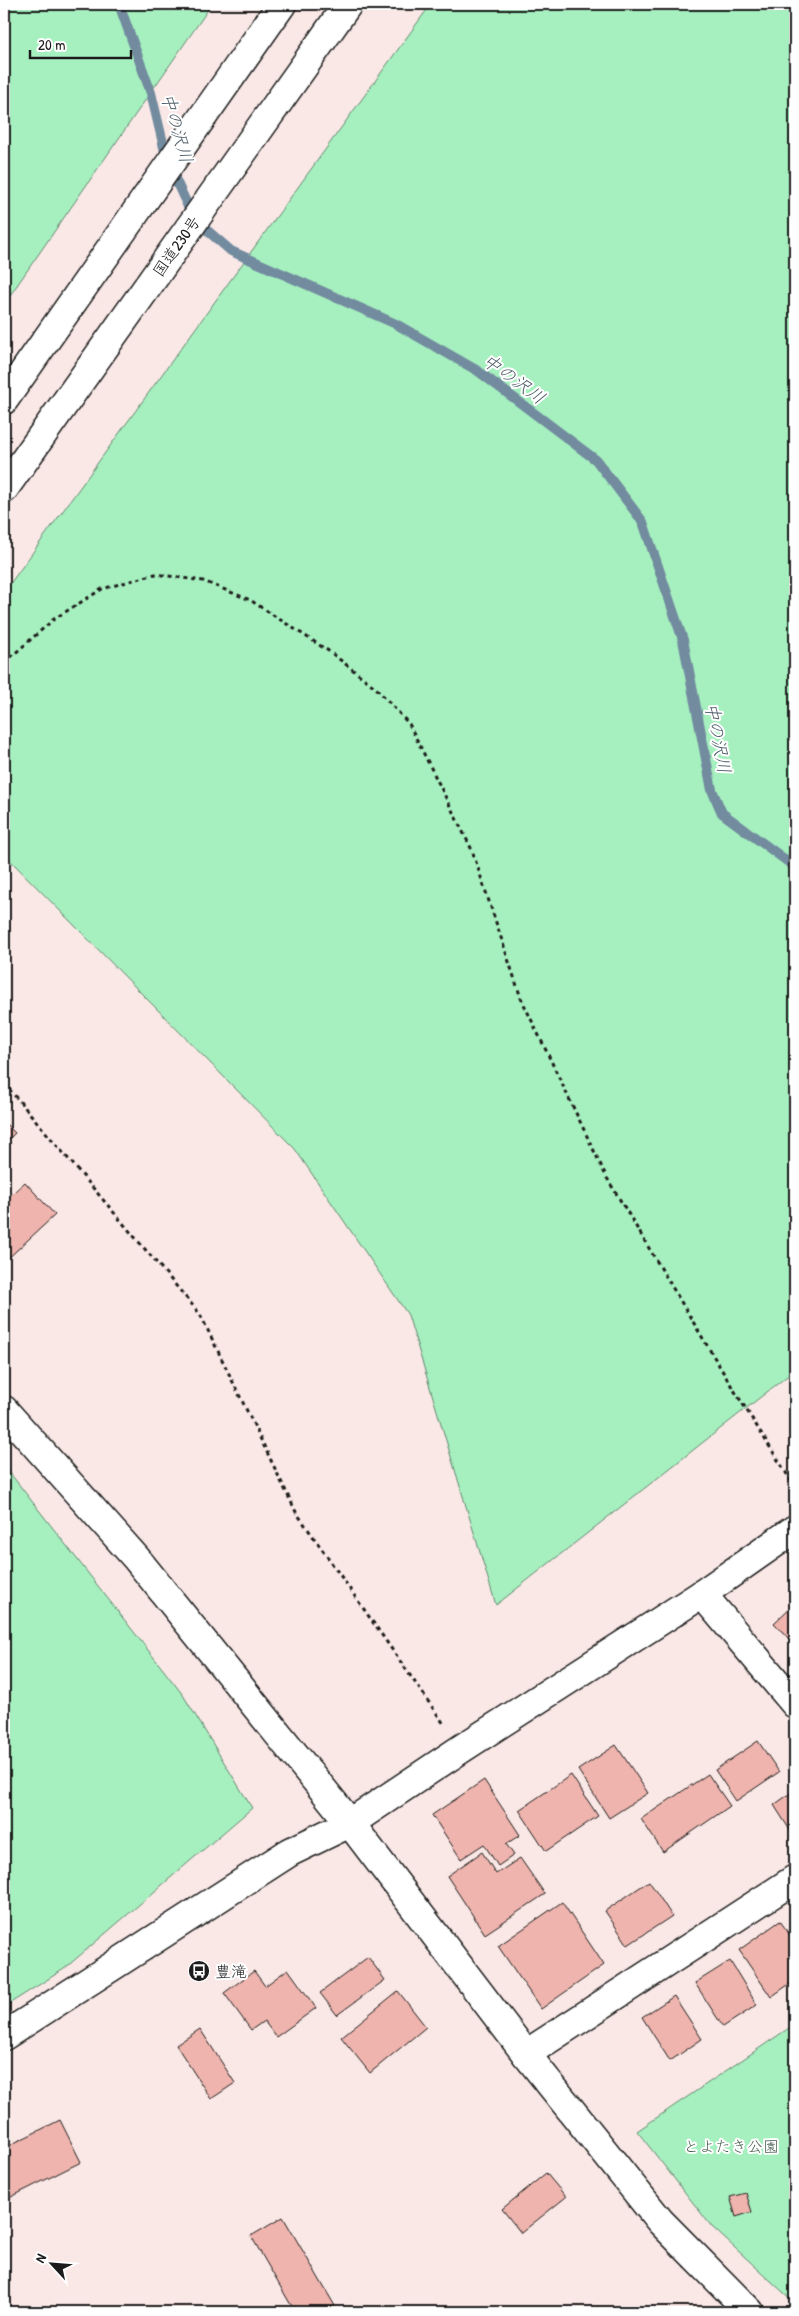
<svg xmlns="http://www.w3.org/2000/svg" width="799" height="2316" viewBox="0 0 799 2316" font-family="'Patrick Hand','Klee One',sans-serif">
  <rect width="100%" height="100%" fill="#fae8e6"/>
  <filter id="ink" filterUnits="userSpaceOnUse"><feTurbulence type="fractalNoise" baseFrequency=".02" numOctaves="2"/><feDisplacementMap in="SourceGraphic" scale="10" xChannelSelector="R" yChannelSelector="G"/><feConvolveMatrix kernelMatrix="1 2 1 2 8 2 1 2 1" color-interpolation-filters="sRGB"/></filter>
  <g filter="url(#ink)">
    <!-- green -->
    <g fill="#a6f0bf" stroke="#61866e">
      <path d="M 4,4 L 212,4 L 4,304 Z"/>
      <path d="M 431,4 L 791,4 L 795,15 L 795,1370 L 496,1605 L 408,1315 L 295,1149 L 4,854 L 4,592 Z"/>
      <path d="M 6,1468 L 183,1695 L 252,1808 L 64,1969 L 4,2007 L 4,1469 Z"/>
      <path d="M 795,2024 L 795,2303 L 712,2227 L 637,2131 Z"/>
    </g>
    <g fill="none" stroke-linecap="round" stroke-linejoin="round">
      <!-- stream -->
      <path stroke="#728b9f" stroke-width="10" d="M 119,4 L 151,93 L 168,164 L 194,219 L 231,251 L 396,324 L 478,371 L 596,460 L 643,522 L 683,640 L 712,790 L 722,813 L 795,867"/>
    </g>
    <!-- building -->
    <g fill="#efb4ad" stroke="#1c1c1c">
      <path d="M 4,1122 L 15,1133 L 4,1144 Z"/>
      <path d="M 25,1182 L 55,1215 L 4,1262 L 4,1201 Z"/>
      <path d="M 795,1603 L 795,1645 L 774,1623 Z"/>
      <path d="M 758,1741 L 779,1772 L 736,1801 L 715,1770 Z"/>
      <path d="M 616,1745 L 648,1793 L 609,1818 L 578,1770 Z"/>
      <path d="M 708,1774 L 730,1806 L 663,1852 L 641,1819 Z"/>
      <path d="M 571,1775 L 598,1816 L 546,1851 L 519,1810 Z"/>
      <path d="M 484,1780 L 520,1835 L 506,1844 L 514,1855 L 498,1866 L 484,1844 L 461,1859 L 432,1815 Z"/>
      <path d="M 795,1790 L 795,1838 L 774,1805 Z"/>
      <path d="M 482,1852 L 496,1874 L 520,1858 L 545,1894 L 485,1934 L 447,1876 Z"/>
      <path d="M 649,1881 L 672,1916 L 628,1945 L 605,1911 Z"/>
      <path d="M 562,1902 L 604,1965 L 541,2009 L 498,1946 Z"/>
      <path d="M 780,1921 L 795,1942 L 795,1980 L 771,1997 L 739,1950 Z"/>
      <path d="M 368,1957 L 385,1980 L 337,2015 L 320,1993 Z"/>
      <path d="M 730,1961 L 757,2005 L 723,2027 L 695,1983 Z"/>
      <path d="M 288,1969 L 316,2008 L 276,2037 L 264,2021 L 251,2030 L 224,1993 L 254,1971 L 265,1986 Z"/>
      <path d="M 398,1991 L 426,2027 L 370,2073 L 341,2037 Z"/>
      <path d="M 674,1996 L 702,2039 L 670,2061 L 642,2017 Z"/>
      <path d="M 200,2029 L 235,2083 L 211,2099 L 176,2045 Z"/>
      <path d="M 60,2120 L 81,2162 L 7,2199 L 4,2193 L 4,2148 Z"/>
      <path d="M 546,2173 L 566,2197 L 521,2233 L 502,2209 Z"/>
      <path d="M 746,2193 L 752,2212 L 736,2217 L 730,2197 Z"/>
      <path d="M 283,2217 L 335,2306 L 324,2312 L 295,2312 L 251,2236 Z"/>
    </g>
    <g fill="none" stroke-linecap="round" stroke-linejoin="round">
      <!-- minor casing -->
      <g stroke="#1c1c1c" stroke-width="31">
        <g id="minor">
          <path d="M 702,1594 L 795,1704"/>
          <path d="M 526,2054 L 795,1879"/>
        </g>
      </g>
      <!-- tertiary casing -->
      <g stroke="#1c1c1c" stroke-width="31">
        <g id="tertiary">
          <path d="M 4,1410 L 136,1558 L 350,1823 L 526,2054 L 660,2221 L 750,2312"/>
          <path d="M 4,2036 L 290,1852 L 350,1823 L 461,1749 L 702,1594 L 795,1529"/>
        </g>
      </g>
      <!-- trunk casing -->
      <g stroke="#1c1c1c" stroke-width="31">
        <g id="trunk">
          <path d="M 4,400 L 282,4"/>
          <path d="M 4,489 L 348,4"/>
        </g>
      </g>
      <!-- path -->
      <g stroke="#1c1c1c" stroke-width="3" stroke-dasharray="4 4" stroke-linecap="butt">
        <path d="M 4,663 L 54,619 L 102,589 L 155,574 L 203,581 L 250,600 L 330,652 L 375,687 L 409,724 L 472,850 L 521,998 L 607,1178 L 729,1382 L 795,1487"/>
        <path d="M 4,1083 L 200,1314 L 296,1512 L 444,1724"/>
      </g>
      <!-- minor -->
      <use href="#minor" stroke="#fff" stroke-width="28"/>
      <!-- tertiary -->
      <use href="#tertiary" stroke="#fff" stroke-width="28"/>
      <!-- trunk -->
      <use href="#trunk" stroke="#fff" stroke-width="28"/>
    </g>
  </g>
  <!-- icons -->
  <defs>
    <g id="bus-disc" transform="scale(1.125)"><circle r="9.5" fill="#1c1c1c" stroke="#fff"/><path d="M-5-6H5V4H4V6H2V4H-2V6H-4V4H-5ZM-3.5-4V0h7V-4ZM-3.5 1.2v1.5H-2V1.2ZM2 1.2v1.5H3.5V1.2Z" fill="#fff"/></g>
  </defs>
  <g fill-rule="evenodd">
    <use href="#bus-disc" x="199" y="1971"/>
  </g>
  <g text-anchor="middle" stroke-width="4" stroke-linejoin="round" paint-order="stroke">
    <!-- street labels -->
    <g font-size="16" fill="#1c1c1c" stroke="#fff">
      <text transform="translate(176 246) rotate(-55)" y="6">国道230号</text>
    </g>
    <!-- poi labels -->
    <g font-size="16" fill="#1c1c1c" stroke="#fff" text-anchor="start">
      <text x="215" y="1977">豊滝</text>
    </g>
    <!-- park labels -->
    <g font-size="16" fill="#455c4d" stroke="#fff">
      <text x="731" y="2152">とよたき公園</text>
    </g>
    <!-- water labels -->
    <g font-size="18" font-style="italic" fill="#4e5d68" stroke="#fff">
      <text transform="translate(177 128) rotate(74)" y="6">中の沢川</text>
      <text transform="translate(514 379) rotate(36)" y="6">中の沢川</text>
      <text transform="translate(718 738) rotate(79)" y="6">中の沢川</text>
    </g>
  </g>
  <!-- margin -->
  <rect width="799" height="2316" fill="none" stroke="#fff" stroke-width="20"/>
  <rect x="10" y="10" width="779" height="2296" fill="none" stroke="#1c1c1c" stroke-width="2" filter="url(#ink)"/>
  <!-- north arrow -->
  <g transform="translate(52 2264) rotate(296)" stroke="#ffffff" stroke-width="4" paint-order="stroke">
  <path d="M0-4L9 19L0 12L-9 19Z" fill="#1c1c1c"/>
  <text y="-8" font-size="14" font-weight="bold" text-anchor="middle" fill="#1c1c1c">N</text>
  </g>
  <!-- scale -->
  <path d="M30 50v8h101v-8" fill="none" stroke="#1c1c1c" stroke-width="2.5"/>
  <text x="38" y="50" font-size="15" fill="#1c1c1c" stroke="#ffffff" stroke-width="4" paint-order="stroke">20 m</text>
</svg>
